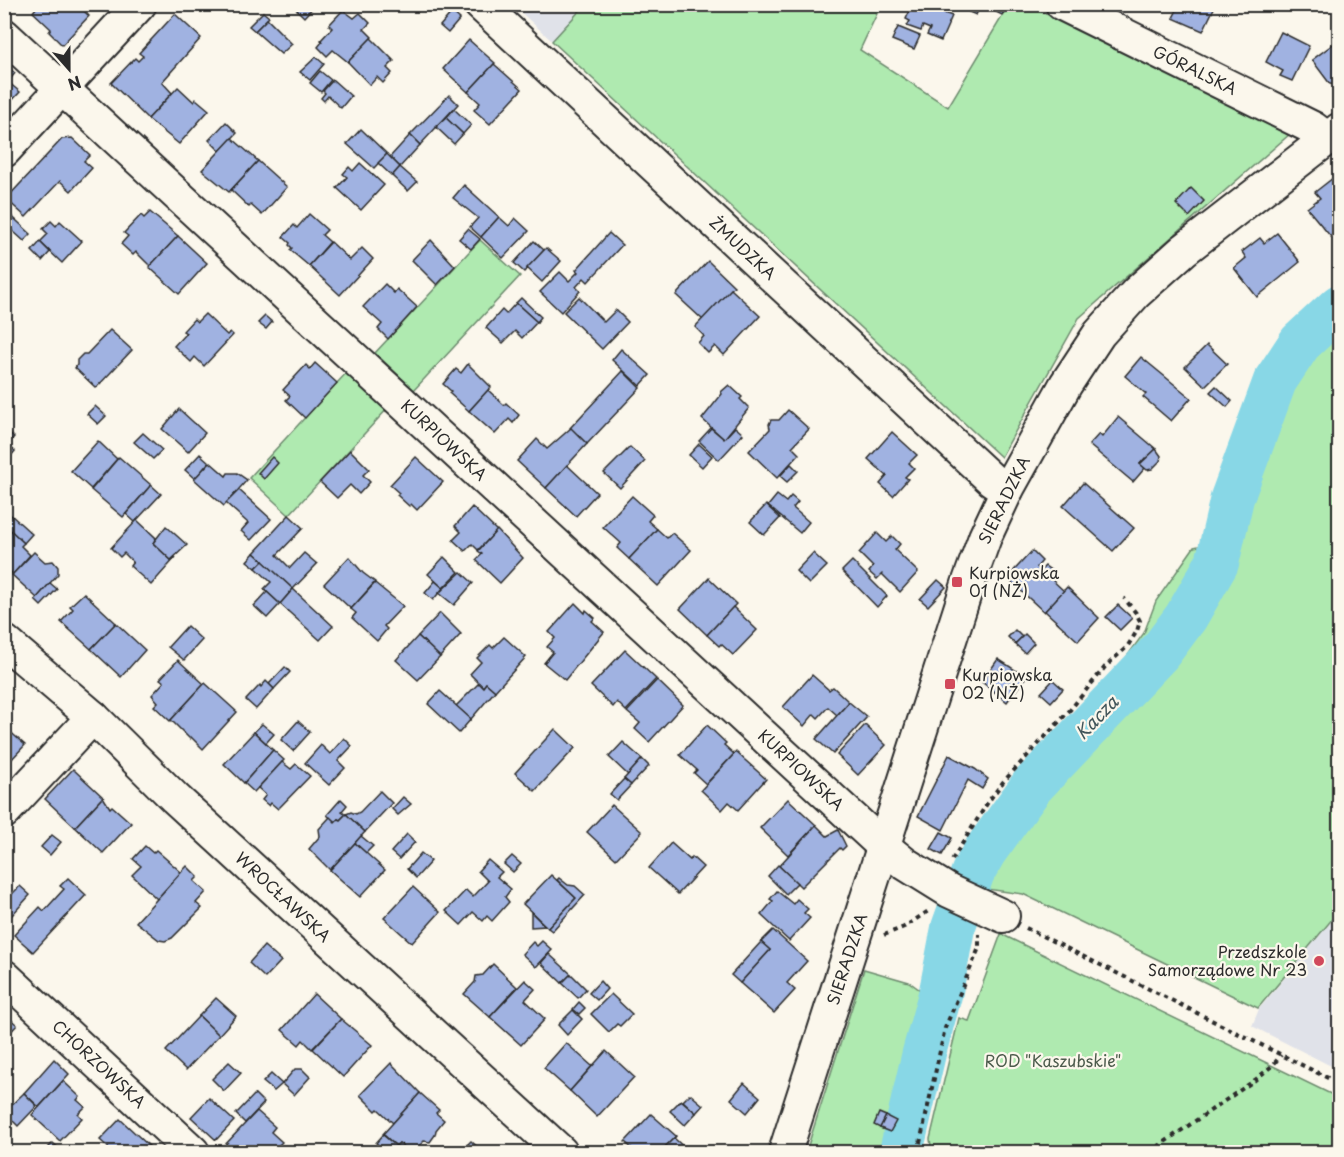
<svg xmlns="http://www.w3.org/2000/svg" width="1344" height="1157" viewBox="0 0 1344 1157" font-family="'Playpen Sans',sans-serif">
  <rect width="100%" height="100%" fill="#fbf7ec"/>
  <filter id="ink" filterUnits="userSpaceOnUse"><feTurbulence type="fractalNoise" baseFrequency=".0167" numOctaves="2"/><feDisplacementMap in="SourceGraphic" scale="12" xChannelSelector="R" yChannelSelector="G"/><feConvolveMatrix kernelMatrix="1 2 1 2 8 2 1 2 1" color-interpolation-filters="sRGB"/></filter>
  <g filter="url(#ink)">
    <!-- built -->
    <g fill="#e0e2e9">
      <path d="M 513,5 L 585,5 L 552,41 Z"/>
      <path d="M 1339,912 L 1339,1070 L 1252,1026 L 1259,1009 Z"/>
    </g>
    <!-- green -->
    <g fill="#afeab0" stroke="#6d8a6e" stroke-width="1.5">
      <path d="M 585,5 L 881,5 L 860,50 L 948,107 L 1009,5 L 1028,5 L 1290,134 L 1079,318 L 1001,457 L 552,41 Z"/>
      <path d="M 480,240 L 520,276 L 414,390 L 375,353 Z"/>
      <path d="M 1339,291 L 1339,911 L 1258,1008 L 1023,894 L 986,889 L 1009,849 L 1124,700 L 1096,699 L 1144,633 L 1156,601 L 1194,547 L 1204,545 L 1258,379 L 1282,338 Z"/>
      <path d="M 349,370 L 389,407 L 289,515 L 249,478 Z"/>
      <path d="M 1001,934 L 1339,1098 L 1339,1152 L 932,1152 L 930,1139 L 959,1018 L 969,1021 Z"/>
      <path d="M 864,969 L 909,982 L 927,995 L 891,1152 L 806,1152 Z"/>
    </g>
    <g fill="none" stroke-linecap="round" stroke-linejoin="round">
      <!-- river -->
      <path stroke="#88d7e6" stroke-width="44" d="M 901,1152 L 924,1053 L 941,991 L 953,928 L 973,872 L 985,851 L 1032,786 L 1160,652 L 1186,617 L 1217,563 L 1232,498 L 1275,381 L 1300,343 L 1340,306"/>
    </g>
    <!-- building -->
    <g fill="#a0b2e1" stroke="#2b2b2b" stroke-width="1.5">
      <path d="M 39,4 L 77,4 L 89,16 L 62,45 L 49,32 L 51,29 L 33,12 Z"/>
      <path d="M 291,4 L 316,4 L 304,17 Z"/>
      <path d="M 913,4 L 920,4 L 952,16 L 941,41 L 927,35 L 930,29 L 923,26 L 921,31 L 907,26 L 910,21 L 906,19 Z"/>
      <path d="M 920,4 L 952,4 L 951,7 L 946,5 L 940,13 Z"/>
      <path d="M 959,4 L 981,4 L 976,15 L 958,7 Z"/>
      <path d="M 981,4 L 1006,4 L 1008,5 L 1002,15 Z"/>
      <path d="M 1180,4 L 1216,4 L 1203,31 L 1173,18 Z"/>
      <path d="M 343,10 L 354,18 L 360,13 L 370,23 L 364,29 L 372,37 L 348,62 L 333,50 L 327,56 L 318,47 L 322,42 L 321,40 L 332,28 L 329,25 Z"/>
      <path d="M 263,12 L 269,17 L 255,31 L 249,26 Z"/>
      <path d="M 452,12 L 460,19 L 448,33 L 440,26 Z"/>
      <path d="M 175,14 L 201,38 L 162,82 L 172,93 L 148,119 L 111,83 L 135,58 L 138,61 L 143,56 L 139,53 Z"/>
      <path d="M 267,19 L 292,44 L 281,54 L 255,31 Z"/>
      <path d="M 898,27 L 920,36 L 914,49 L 892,40 Z"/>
      <path d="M 1281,32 L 1309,46 L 1292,81 L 1280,76 L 1283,71 L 1266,62 Z"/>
      <path d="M 371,38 L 394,61 L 387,68 L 392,73 L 383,83 L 377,77 L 370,85 L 348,62 Z"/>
      <path d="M 1340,39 L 1340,83 L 1337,85 L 1330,84 L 1312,60 Z"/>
      <path d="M 469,40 L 495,63 L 468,92 L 443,69 Z"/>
      <path d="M 316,57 L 324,64 L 310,80 L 300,72 Z"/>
      <path d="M 4,64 L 15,73 L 8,82 L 20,92 L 4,109 Z"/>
      <path d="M 494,64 L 522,89 L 490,124 L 474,110 L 480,103 L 468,92 Z"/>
      <path d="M 320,71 L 331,80 L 321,92 L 310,83 Z"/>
      <path d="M 333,80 L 351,96 L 341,108 L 328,96 L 324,101 L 321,98 L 325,93 L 323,91 Z"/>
      <path d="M 178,87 L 194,102 L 196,99 L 209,110 L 179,144 L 148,119 Z"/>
      <path d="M 449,95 L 458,104 L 420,145 L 410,135 Z"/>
      <path d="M 454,109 L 471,125 L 463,134 L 446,118 Z"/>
      <path d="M 446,118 L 463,134 L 454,144 L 436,127 Z"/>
      <path d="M 226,122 L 237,133 L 220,151 L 209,140 Z"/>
      <path d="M 361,129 L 387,154 L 374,168 L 347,144 Z"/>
      <path d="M 410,135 L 420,145 L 400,167 L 390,157 Z"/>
      <path d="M 72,138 L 90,155 L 84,161 L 92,168 L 71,191 L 60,181 L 26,217 L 6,199 L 62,139 Z"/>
      <path d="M 232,138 L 258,161 L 229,192 L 202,170 Z"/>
      <path d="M 387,154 L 400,167 L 392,176 L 378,163 Z"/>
      <path d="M 258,161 L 287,187 L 262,215 L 251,205 L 249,207 L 231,190 Z"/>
      <path d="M 360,163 L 384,185 L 361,210 L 337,188 L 347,177 L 343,174 L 349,167 L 353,171 Z"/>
      <path d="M 400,167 L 417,182 L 408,191 L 392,176 Z"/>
      <path d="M 1333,178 L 1338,183 L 1340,182 L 1340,230 L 1331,237 L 1307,208 L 1320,198 L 1315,192 Z"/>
      <path d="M 464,185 L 499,217 L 481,237 L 470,227 L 478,218 L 453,198 Z"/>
      <path d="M 1191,188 L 1204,201 L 1189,217 L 1176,204 Z"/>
      <path d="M 4,209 L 31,234 L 24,241 L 4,223 Z"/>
      <path d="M 150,212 L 178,236 L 150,266 L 136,252 L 133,255 L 121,244 L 128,236 L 124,233 L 141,215 L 144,218 Z"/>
      <path d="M 309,214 L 327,230 L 322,235 L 330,242 L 309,266 L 290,250 L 292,248 L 289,245 L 290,243 L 283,237 L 294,225 L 297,228 Z"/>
      <path d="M 499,217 L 509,226 L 515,218 L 529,231 L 503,258 L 481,237 Z"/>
      <path d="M 51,221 L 56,226 L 60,221 L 82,241 L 62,263 L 40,242 L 48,234 L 43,229 Z"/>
      <path d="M 468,229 L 480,239 L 471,249 L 459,239 Z"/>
      <path d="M 609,233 L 622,245 L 588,282 L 584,278 L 576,287 L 580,291 L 561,312 L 540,292 L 560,272 L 569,281 L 578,272 L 576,270 Z"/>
      <path d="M 1277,233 L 1300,262 L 1257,297 L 1234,268 L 1246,258 L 1242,252 L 1260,238 L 1264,243 Z"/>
      <path d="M 178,236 L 207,263 L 179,294 L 149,267 Z"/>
      <path d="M 431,240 L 455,266 L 437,285 L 412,260 Z"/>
      <path d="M 534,241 L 544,250 L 524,272 L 514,263 Z"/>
      <path d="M 40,242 L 50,252 L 42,261 L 32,251 Z"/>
      <path d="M 331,242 L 350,260 L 362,248 L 373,259 L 340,295 L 309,266 Z"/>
      <path d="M 546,248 L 561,261 L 542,282 L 527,268 Z"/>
      <path d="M 708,261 L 734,286 L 703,320 L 676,295 Z"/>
      <path d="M 385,284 L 394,293 L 397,289 L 417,307 L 388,339 L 378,329 L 382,324 L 363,307 Z"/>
      <path d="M 731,289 L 760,316 L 724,355 L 715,346 L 708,353 L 698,343 L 704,336 L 695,327 Z"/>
      <path d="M 579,297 L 604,322 L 616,310 L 628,322 L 602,349 L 564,312 Z"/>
      <path d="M 521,298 L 541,317 L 537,322 L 516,303 Z"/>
      <path d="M 516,303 L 537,322 L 522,338 L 515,331 L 503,343 L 486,328 L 502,310 L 506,314 Z"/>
      <path d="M 205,314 L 227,335 L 230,332 L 233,335 L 204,366 L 195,357 L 191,362 L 174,346 L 186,333 L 183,331 L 194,319 L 197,322 Z"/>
      <path d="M 265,316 L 272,322 L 266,329 L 258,323 Z"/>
      <path d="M 110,330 L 132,350 L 96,388 L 75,368 L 77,365 L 77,360 L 83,354 L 87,354 Z"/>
      <path d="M 1207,345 L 1227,364 L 1205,386 L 1185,367 Z"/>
      <path d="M 621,349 L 650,375 L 640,386 L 612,360 Z"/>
      <path d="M 1141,357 L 1191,398 L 1171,421 L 1143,397 L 1146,394 L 1125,376 Z"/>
      <path d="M 315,363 L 337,383 L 305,418 L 286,400 L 290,396 L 283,390 L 306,365 L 310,369 Z"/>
      <path d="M 468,364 L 491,387 L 469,411 L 449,393 L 451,391 L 443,384 L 456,369 L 461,373 Z"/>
      <path d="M 623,371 L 640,388 L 587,444 L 570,428 Z"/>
      <path d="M 729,385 L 742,397 L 740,399 L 749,408 L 724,439 L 702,419 L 722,394 L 721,392 Z"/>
      <path d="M 1216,386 L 1232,401 L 1227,407 L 1210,392 Z"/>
      <path d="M 488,390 L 504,405 L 506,403 L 519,415 L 513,423 L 509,419 L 495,434 L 469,411 Z"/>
      <path d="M 95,406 L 106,416 L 98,424 L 87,414 Z"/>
      <path d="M 179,409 L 205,433 L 188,452 L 162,429 Z"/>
      <path d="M 788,410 L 809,429 L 792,447 L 799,454 L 777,478 L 749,451 L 770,429 L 769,424 L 771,420 L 779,420 Z"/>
      <path d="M 1118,417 L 1156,449 L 1146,460 L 1145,458 L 1140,464 L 1145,468 L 1133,482 L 1089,445 L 1099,434 L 1102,437 Z"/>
      <path d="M 735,427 L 743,434 L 719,460 L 699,441 L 711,428 L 724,439 Z"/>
      <path d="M 4,428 L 14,437 L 7,444 L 4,442 Z"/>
      <path d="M 571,428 L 587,444 L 546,488 L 517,461 L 537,439 L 547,449 Z"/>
      <path d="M 892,432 L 917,455 L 909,463 L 914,468 L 905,477 L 908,479 L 893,496 L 880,484 L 887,476 L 868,459 Z"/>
      <path d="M 143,433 L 162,450 L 153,459 L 134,442 Z"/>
      <path d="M 98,441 L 117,459 L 91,489 L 71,471 Z"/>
      <path d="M 4,442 L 15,451 L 4,464 Z"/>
      <path d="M 699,444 L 712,456 L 702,467 L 689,455 Z"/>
      <path d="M 630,447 L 645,461 L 620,488 L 604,473 Z"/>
      <path d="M 1156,449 L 1161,456 L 1160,461 L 1152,469 L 1147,470 L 1140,464 Z"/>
      <path d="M 350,450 L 369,469 L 363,475 L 370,482 L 359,494 L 350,485 L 337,498 L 320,482 Z"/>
      <path d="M 200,454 L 209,462 L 195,479 L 185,470 Z"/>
      <path d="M 119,457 L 151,485 L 123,517 L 91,490 Z"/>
      <path d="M 272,457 L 278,463 L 264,479 L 258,473 Z"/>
      <path d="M 416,457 L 443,482 L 417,510 L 411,504 L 409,506 L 397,495 L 399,493 L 390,485 Z"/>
      <path d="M 210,462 L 226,476 L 228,473 L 237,473 L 247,480 L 224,506 L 194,479 Z"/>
      <path d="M 791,464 L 798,471 L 787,482 L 780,476 Z"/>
      <path d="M 567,465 L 597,493 L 576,516 L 546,488 Z"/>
      <path d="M 1083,483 L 1134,528 L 1113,551 L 1063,506 Z"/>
      <path d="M 151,485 L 161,494 L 135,522 L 126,514 Z"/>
      <path d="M 239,490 L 271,519 L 251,540 L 241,531 L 248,523 L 226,503 Z"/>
      <path d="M 777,495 L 786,502 L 791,496 L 798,502 L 793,508 L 809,522 L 800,533 L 768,506 Z"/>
      <path d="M 632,496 L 653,515 L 648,521 L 657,529 L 629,559 L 617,548 L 621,543 L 603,527 Z"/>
      <path d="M 766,505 L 780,518 L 764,535 L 750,522 Z"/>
      <path d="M 472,507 L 497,531 L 478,550 L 472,544 L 465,551 L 453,540 L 461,532 L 455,526 Z"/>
      <path d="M 11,515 L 32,534 L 24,543 L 4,524 L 4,521 Z"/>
      <path d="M 289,515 L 303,528 L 277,555 L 290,568 L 304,553 L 317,564 L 293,589 L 254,553 Z"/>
      <path d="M 137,520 L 156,538 L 153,543 L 171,560 L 176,557 L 151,585 L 130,566 L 133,562 L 124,553 L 120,557 L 111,548 Z"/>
      <path d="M 4,524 L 24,543 L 21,546 L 30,555 L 13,574 L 4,567 Z"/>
      <path d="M 166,526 L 187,545 L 171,560 L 153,543 Z"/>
      <path d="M 657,529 L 667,538 L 672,533 L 691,550 L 658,586 L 629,559 Z"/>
      <path d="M 497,530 L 523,558 L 500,583 L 476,560 L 482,554 L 478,551 Z"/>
      <path d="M 877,533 L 886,542 L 892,536 L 900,544 L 895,550 L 918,572 L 900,592 L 882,574 L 877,579 L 869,572 L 873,567 L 859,553 Z"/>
      <path d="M 1032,551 L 1042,561 L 1037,567 L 1041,570 L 1045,566 L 1053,572 L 1049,577 L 1064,591 L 1044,612 L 1007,578 Z"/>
      <path d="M 34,552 L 45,562 L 53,561 L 58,567 L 58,574 L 37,598 L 12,575 Z"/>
      <path d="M 254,553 L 263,561 L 256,568 L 247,561 Z"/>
      <path d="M 813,553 L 827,566 L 809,584 L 796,571 Z"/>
      <path d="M 349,557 L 363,573 L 375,582 L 351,609 L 324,584 Z"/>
      <path d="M 444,557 L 459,572 L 443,588 L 428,574 Z"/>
      <path d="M 263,561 L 293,589 L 280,604 L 264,589 L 271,582 L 256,568 Z"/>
      <path d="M 852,561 L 887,596 L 877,607 L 842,571 Z"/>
      <path d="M 461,572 L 473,583 L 454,605 L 439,593 Z"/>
      <path d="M 709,578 L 736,604 L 707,635 L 680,609 Z"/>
      <path d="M 938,580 L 946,587 L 928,606 L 920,599 Z"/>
      <path d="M 435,581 L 443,588 L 433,600 L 425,593 Z"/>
      <path d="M 50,583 L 57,589 L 41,606 L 35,600 Z"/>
      <path d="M 375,583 L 403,606 L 384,626 L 387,629 L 377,641 L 352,618 L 356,613 L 351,609 Z"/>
      <path d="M 1067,587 L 1099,618 L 1078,641 L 1045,611 Z"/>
      <path d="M 293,589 L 333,626 L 320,640 L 280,604 Z"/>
      <path d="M 267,592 L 280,604 L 267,618 L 254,606 Z"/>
      <path d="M 84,593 L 116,623 L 91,649 L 61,622 L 73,609 L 70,606 Z"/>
      <path d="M 575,603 L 585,613 L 586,610 L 595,618 L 592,621 L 604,632 L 565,680 L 544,663 L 553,652 L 547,647 L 555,638 L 549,632 Z"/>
      <path d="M 1118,605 L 1132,618 L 1120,630 L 1106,617 Z"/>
      <path d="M 733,607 L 757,630 L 733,655 L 721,644 L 719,646 L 707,635 Z"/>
      <path d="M 440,613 L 461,634 L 440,657 L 418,636 Z"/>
      <path d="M 116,623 L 145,650 L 121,677 L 91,649 Z"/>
      <path d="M 187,626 L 202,640 L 184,660 L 168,647 Z"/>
      <path d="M 1015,630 L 1022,637 L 1015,644 L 1008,637 Z"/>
      <path d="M 1025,634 L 1034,643 L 1025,653 L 1015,644 Z"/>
      <path d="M 418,636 L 440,657 L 418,680 L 396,660 Z"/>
      <path d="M 504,637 L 526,657 L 495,691 L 486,683 L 483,687 L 470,674 L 481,662 L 477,658 L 490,645 L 493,648 Z"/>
      <path d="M 625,650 L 656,679 L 626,711 L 617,702 L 613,707 L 591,686 Z"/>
      <path d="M 998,659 L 1026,677 L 1007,702 L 982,682 Z"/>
      <path d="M 178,660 L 204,684 L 170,721 L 154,706 L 158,702 L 152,695 L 164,682 L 160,679 Z"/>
      <path d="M 285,667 L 290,672 L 274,689 L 269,684 Z"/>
      <path d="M 812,675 L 829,690 L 833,687 L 849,702 L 837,715 L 828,707 L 818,718 L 814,714 L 804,726 L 783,707 Z"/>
      <path d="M 657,680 L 683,705 L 649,742 L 635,729 L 640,723 L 627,712 Z"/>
      <path d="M 1053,680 L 1063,689 L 1051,702 L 1041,693 Z"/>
      <path d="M 266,681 L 274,689 L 256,709 L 246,700 L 260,685 L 261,687 Z"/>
      <path d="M 205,683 L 237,712 L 203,749 L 191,737 L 190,739 L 171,720 Z"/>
      <path d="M 479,683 L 483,687 L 486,683 L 495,691 L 471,719 L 456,706 Z"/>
      <path d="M 440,691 L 471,719 L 459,733 L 428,704 Z"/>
      <path d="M 849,702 L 867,717 L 833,754 L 816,739 Z"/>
      <path d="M 298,721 L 310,732 L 293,751 L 281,740 Z"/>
      <path d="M 262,724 L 274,734 L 266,743 L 254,732 Z"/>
      <path d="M 707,725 L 726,743 L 724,745 L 734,754 L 706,784 L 694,773 L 697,770 L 680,755 Z"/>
      <path d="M 865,725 L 886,745 L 858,775 L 837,755 Z"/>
      <path d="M 6,728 L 25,745 L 10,761 L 4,756 L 4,730 Z"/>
      <path d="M 555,729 L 575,748 L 535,791 L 515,773 Z"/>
      <path d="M 254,732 L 273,750 L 244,783 L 224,764 Z"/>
      <path d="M 344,738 L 352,746 L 338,761 L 345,768 L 329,785 L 305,763 L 321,745 L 330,754 Z"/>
      <path d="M 623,742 L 642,759 L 628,775 L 609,757 Z"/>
      <path d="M 273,750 L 284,760 L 254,792 L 244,783 Z"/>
      <path d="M 736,752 L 766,779 L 738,810 L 729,802 L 722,810 L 701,790 Z"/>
      <path d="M 949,755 L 975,769 L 988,779 L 982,789 L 968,780 L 943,830 L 918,816 Z"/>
      <path d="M 642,759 L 649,766 L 631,785 L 624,779 Z"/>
      <path d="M 282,762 L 291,769 L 296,764 L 310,776 L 278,809 L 271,803 L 269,806 L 262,800 L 266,795 L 258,788 Z"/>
      <path d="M 73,769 L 103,797 L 75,827 L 45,799 Z"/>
      <path d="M 624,779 L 631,785 L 617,800 L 610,794 Z"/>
      <path d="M 380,791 L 392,803 L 365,832 L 346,814 L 351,812 L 356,814 L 360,812 Z"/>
      <path d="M 103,797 L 110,808 L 112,806 L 131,823 L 103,853 L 75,827 Z"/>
      <path d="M 403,797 L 411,804 L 398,815 L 392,809 Z"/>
      <path d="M 341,799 L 347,805 L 342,811 L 346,814 L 340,820 L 338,819 L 335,822 L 327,815 Z"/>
      <path d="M 788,799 L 816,825 L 788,855 L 760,828 Z"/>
      <path d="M 612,805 L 642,832 L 616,859 L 587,832 Z"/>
      <path d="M 346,814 L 365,832 L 330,870 L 309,849 L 320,836 L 319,829 L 330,817 L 335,822 L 338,819 L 340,820 Z"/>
      <path d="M 816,825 L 827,836 L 838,830 L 846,846 L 842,850 L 840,848 L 801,887 L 779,866 Z"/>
      <path d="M 941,832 L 952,838 L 942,855 L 931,849 Z"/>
      <path d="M 407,834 L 415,842 L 399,859 L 391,852 Z"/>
      <path d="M 52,835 L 61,842 L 50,855 L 41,847 Z"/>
      <path d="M 361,836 L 373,846 L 366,853 L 355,843 Z"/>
      <path d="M 355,843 L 385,870 L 360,897 L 330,870 Z"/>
      <path d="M 671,843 L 690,860 L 692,857 L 703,867 L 678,894 L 649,868 Z"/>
      <path d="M 145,846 L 153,853 L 156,850 L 181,872 L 157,899 L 132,875 L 141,866 L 133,859 Z"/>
      <path d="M 421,853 L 431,861 L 416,878 L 407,869 Z"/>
      <path d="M 512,856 L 521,864 L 513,872 L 504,864 Z"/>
      <path d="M 488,860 L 502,872 L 497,877 L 511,889 L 505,897 L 509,902 L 492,921 L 487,916 L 483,921 L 473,912 L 461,925 L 446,911 L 466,890 L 473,897 L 488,881 L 478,871 Z"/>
      <path d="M 778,865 L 797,883 L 786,894 L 768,876 Z"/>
      <path d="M 187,866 L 198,877 L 194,881 L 206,892 L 196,903 L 202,908 L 172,938 L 165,941 L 159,940 L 136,922 Z"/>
      <path d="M 551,875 L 576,898 L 548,928 L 523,904 Z"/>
      <path d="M 68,878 L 86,895 L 33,952 L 14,935 L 40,907 L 44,911 L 64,889 L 60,886 Z"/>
      <path d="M 559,878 L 568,885 L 575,886 L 585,895 L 552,931 L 548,928 L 576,898 L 557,880 Z"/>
      <path d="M 20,886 L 30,895 L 12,915 L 4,908 L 4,902 Z"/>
      <path d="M 413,887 L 440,912 L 412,943 L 384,918 Z"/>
      <path d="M 777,891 L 793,904 L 797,899 L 808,909 L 804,913 L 810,918 L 789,941 L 761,915 L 773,901 L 770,899 Z"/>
      <path d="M 531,912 L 545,926 L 531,927 Z"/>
      <path d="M 773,930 L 807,961 L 787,983 L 795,990 L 774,1013 L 740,983 L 770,950 L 761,942 Z"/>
      <path d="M 542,941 L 552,950 L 536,967 L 522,954 L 533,942 L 537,946 Z"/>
      <path d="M 761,942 L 770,950 L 740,983 L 731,975 Z"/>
      <path d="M 264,946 L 281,961 L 265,978 L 249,963 Z"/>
      <path d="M 549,954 L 571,974 L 562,983 L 541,963 Z"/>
      <path d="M 493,964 L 517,987 L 490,1017 L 464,994 L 475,982 L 476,976 L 483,975 Z"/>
      <path d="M 571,974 L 586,989 L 578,998 L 562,983 Z"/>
      <path d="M 525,980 L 535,989 L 525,1000 L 545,1019 L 521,1045 L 490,1017 Z"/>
      <path d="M 600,981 L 607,989 L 597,1000 L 589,993 Z"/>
      <path d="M 314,994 L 341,1019 L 312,1049 L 303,1040 L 299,1045 L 282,1030 Z"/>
      <path d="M 611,994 L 632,1014 L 620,1026 L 617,1024 L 609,1032 L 591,1014 Z"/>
      <path d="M 216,998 L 236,1016 L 219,1035 L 199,1016 Z"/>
      <path d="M 579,1002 L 585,1008 L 579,1014 L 573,1009 Z"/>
      <path d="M 573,1010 L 582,1019 L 567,1035 L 558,1025 Z"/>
      <path d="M 4,1013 L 17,1025 L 4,1039 Z"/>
      <path d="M 199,1016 L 219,1035 L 186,1070 L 166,1051 Z"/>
      <path d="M 341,1019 L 372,1045 L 343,1077 L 313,1049 Z"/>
      <path d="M 566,1043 L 592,1066 L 570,1091 L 544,1068 Z"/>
      <path d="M 606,1051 L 634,1077 L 597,1117 L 570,1091 Z"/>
      <path d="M 54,1059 L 69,1074 L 39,1107 L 24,1093 Z"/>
      <path d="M 229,1062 L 241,1073 L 224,1091 L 212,1079 Z"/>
      <path d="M 391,1063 L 420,1093 L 393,1123 L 378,1109 L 376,1111 L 360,1095 Z"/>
      <path d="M 295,1069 L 302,1069 L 310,1077 L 294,1095 L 282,1084 Z"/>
      <path d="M 271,1074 L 282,1084 L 274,1091 L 263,1082 Z"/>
      <path d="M 63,1081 L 80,1097 L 77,1100 L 85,1107 L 78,1114 L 82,1118 L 60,1141 L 32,1115 Z"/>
      <path d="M 744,1083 L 760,1097 L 747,1113 L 731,1099 Z"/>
      <path d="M 24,1093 L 37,1106 L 18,1126 L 4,1112 Z"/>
      <path d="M 420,1093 L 439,1110 L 436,1113 L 444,1120 L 436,1130 L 435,1135 L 430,1142 L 424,1141 L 413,1152 L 410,1152 L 399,1143 L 396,1146 L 383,1134 Z"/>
      <path d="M 255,1094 L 264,1103 L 245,1123 L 236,1114 Z"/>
      <path d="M 690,1094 L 703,1105 L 696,1113 L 683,1101 Z"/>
      <path d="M 209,1098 L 234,1121 L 216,1140 L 191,1117 Z"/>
      <path d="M 681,1100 L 696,1113 L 685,1125 L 670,1111 Z"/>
      <path d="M 257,1111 L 275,1127 L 271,1132 L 282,1142 L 272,1152 L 231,1152 L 224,1146 Z"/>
      <path d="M 879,1113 L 886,1116 L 880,1128 L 874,1125 Z"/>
      <path d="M 651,1114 L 676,1136 L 660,1152 L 636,1152 L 625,1142 Z"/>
      <path d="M 886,1116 L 896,1121 L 890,1132 L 880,1128 Z"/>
      <path d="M 120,1119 L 149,1146 L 144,1152 L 111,1152 L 112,1151 L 100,1140 Z"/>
      <path d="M 383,1135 L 396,1146 L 399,1143 L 407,1149 L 404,1152 L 386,1152 L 376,1143 Z"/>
      <path d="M 676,1136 L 674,1138 L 689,1152 L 660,1152 Z"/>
      <path d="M 471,1141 L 483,1152 L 460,1152 Z"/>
      <path d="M 53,1143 L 63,1152 L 44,1152 Z"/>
    </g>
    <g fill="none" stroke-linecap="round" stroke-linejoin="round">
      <!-- minor casing -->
      <g stroke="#2b2b2b" stroke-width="36">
        <g id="minor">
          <path d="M 480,4 L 992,480 L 1007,490"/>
          <path d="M 1062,4 L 1313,128 L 1326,138"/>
          <path d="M 4,35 L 883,846 L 904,863 L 949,891 L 1003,916"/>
          <path d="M 4,151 L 140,4"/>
          <path d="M 4,641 L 93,717 L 175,798 L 561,1152"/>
          <path d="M 4,812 L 93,717"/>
          <path d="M 4,976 L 193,1152"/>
          <path d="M 785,1152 L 968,584 L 985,537 L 1007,490 L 1066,384 L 1099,334 L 1136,293 L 1184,250 L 1340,129"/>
        </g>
      </g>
      <!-- path -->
      <g stroke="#2b2b2b" stroke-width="4" stroke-dasharray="4.5 4.5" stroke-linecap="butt">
        <path d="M 952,860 L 988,802 L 1003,782 L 1070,710 L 1105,667 L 1127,647 L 1137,631 L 1140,621 L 1136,613 L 1124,598"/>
        <path d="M 1026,928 L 1340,1084"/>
        <path d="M 884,935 L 904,927 L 930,910"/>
        <path d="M 918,1152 L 945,1028 L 979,948 L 979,934"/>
        <path d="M 1150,1152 L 1255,1080 L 1273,1065 L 1281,1055"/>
      </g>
      <!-- minor -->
      <use href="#minor" stroke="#fbf7ec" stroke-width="32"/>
    </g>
  </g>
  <!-- markers -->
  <g fill="#d1495b" stroke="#fbf7ec" stroke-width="2">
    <rect x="951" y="576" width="12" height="12" rx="3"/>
    <rect x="944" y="678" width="12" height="12" rx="3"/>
    <circle cx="1319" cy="961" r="6"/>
  </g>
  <g text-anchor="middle" stroke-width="4.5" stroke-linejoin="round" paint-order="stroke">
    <!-- street labels -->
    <g font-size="16" fill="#2b2b2b" stroke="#fbf7ec">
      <text transform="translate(1195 70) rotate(26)" y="6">GÓRALSKA</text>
      <text transform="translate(743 248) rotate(43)" y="6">ŻMUDZKA</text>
      <text transform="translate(444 440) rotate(43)" y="6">KURPIOWSKA</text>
      <text transform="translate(1004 500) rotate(-64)" y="6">SIERADZKA</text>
      <text transform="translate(801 770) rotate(43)" y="6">KURPIOWSKA</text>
      <text transform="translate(283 897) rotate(43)" y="6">WROCŁAWSKA</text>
      <text transform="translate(847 959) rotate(-72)" y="6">SIERADZKA</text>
      <text transform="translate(99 1064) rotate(43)" y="6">CHORZOWSKA</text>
    </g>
    <!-- poi labels -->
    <g font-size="16" fill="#2b2b2b" stroke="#fbf7ec" text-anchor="start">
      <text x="969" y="579">Kurpiowska<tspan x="969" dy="18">01 (NŻ)</tspan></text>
      <text x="962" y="681">Kurpiowska<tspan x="962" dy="18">02 (NŻ)</tspan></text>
      <text x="1307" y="958" text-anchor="end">Przedszkole<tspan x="1307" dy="18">Samorządowe Nr 23</tspan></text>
    </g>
    <!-- park labels -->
    <g font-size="16" fill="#4c5b4c" stroke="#fbf7ec">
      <text x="1053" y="1067">ROD "Kaszubskie"</text>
    </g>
    <!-- water labels -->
    <g font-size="18" font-style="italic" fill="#42565a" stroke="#fbf7ec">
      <text transform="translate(1097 718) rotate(-46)" y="6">Kacza</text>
    </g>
  </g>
  <!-- margin -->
  <rect width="1344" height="1157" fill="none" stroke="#fbf7ec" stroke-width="24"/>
  <rect x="12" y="12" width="1320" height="1133" fill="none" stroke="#2b2b2b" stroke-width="2" filter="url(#ink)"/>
  <!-- north arrow -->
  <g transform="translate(69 69) rotate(159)" stroke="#fbf7ec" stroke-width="4.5" paint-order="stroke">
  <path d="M0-4.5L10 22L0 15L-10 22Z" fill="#2b2b2b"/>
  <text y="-9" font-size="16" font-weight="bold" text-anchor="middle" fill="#2b2b2b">N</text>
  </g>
</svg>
